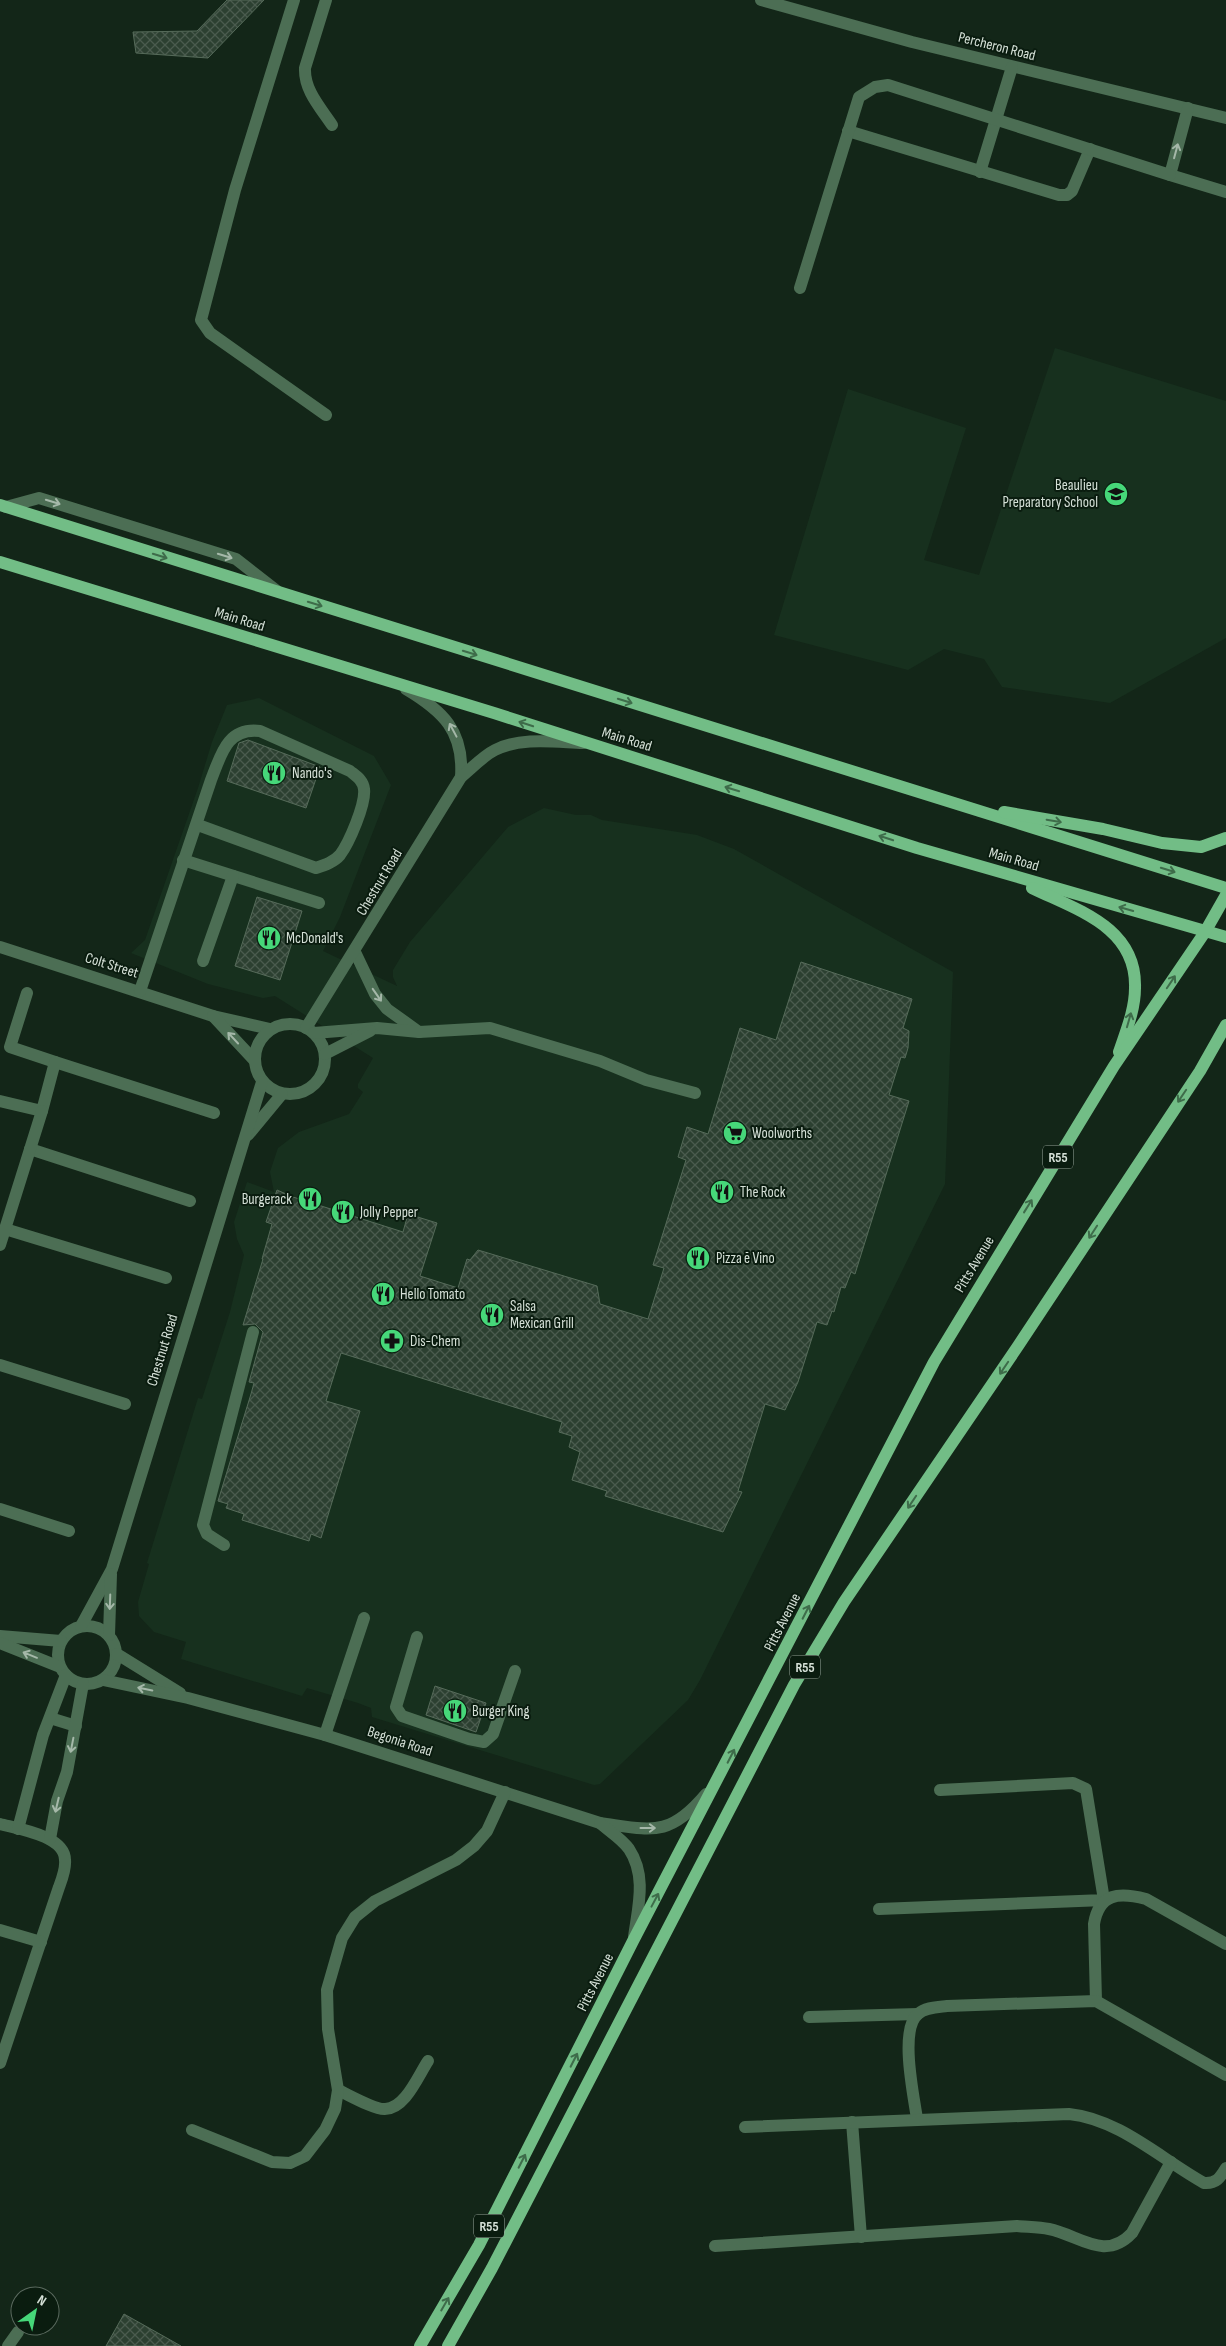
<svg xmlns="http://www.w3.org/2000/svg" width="1226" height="2346" viewBox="0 0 1226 2346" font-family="'Sofia Sans Condensed',sans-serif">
  <defs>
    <pattern id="building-cross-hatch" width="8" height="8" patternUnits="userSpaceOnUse" patternTransform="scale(1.25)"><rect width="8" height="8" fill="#2c4031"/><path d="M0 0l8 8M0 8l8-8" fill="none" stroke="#4a5b4e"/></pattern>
  </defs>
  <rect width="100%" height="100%" fill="#132618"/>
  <!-- built -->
  <g fill="#17301e">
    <path d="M 1055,348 L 1226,401 L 1226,638 L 1110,703 L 1002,687 L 984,659 L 944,649 L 908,670 L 774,635 L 848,389 L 966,428 L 924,560 L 979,575 Z"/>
    <path d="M 259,698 L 374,756 L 391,785 L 340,917 L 323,951 L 397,986 L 393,977 L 393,970 L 410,942 L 508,827 L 544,808 L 576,815 L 591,815 L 602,820 L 697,835 L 734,849 L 953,972 L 945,1184 L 700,1680 L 688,1700 L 600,1784 L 594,1785 L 372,1717 L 371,1708 L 358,1703 L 307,1688 L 302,1696 L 181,1659 L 186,1642 L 154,1632 L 139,1616 L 138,1602 L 149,1564 L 147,1563 L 198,1398 L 202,1399 L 230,1312 L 244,1255 L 237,1239 L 234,1222 L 247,1182 L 274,1192 L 270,1172 L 278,1148 L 299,1132 L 349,1114 L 363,1092 L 358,1088 L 358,1084 L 373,1058 L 275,996 L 263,998 L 208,984 L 131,953 L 145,940 L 198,788 L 212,742 L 227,705 Z"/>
  </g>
  <!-- building -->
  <g fill="url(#building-cross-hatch)" stroke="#566b5a">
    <path d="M 227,0 L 264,0 L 208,58 L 136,53 L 133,32 L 197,31 Z"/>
    <path d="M 248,740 L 320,767 L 306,808 L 227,781 L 239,743 Z"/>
    <path d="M 257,897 L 302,911 L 280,980 L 235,966 Z"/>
    <path d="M 801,962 L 912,999 L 903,1028 L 909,1031 L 908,1048 L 905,1058 L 901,1057 L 889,1095 L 909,1101 L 855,1274 L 851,1272 L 845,1288 L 841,1287 L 834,1312 L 832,1311 L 827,1325 L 817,1322 L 798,1382 L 785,1410 L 765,1404 L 738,1491 L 742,1492 L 723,1532 L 605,1496 L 607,1491 L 572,1480 L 580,1452 L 569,1447 L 572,1436 L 559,1432 L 562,1422 L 341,1353 L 326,1401 L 360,1411 L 321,1538 L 311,1534 L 309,1541 L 242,1520 L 244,1514 L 226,1508 L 228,1504 L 218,1501 L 251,1394 L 254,1383 L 249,1382 L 263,1332 L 255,1324 L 243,1325 L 263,1259 L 262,1259 L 272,1224 L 266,1222 L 277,1190 L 293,1197 L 403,1232 L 408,1214 L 437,1223 L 420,1276 L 458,1288 L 467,1259 L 470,1260 L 478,1250 L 597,1286 L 600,1304 L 648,1319 L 664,1268 L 653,1265 L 686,1160 L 678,1157 L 687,1127 L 708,1134 L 740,1028 L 776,1040 Z"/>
    <path d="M 435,1686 L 486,1703 L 476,1732 L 426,1715 Z"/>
    <path d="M 124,2314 L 181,2346 L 106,2346 Z"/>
  </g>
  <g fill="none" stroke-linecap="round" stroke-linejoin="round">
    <!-- minor -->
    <g stroke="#4c6e54" stroke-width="12">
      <path d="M 294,0 L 235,190 L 201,320 L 210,333 L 326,415"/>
      <path d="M 326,0 L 305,68 C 304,90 320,107 332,125"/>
      <path d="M 761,0 L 912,42 L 1226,118"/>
      <path d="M 1188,108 L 1170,175 L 1226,192"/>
      <path d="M 848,131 L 1059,195 L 1067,195 L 1072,191 L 1090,149"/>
      <path d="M 980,172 L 1012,67"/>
      <path d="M 800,288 L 859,97 L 875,87 L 888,85 L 1170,175"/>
      <path d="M 6,507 L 39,498 L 236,559 L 277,591"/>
      <path d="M 406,689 C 443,711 464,731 461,777"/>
      <path d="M 183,860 L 319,903"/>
      <path d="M 0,947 L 213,1016 L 270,1029"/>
      <path d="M 355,952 L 375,994 L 387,1009 L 419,1032"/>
      <path d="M 203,961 L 233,876"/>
      <path d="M 140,991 L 211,780 C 221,755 227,727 260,731 L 350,771 C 356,776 363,780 364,789 C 366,804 349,843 340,855 C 334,862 325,865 316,868 L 198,825"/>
      <path d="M 27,993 L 10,1047 L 55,1062"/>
      <path d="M 213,1016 L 254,1060"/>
      <circle cx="290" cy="1059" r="35"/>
      <path d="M 306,1028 L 461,777 C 472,768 483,756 495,750 C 521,737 554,742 583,743"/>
      <path d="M 314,1033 L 377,1028 L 419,1032 L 490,1028 L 600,1061 L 646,1080 L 695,1093"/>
      <path d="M 325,1054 L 370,1031"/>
      <path d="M 0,1101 L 42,1111 L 55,1062 L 214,1113"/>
      <path d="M 248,1135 L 282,1094"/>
      <path d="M 30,1149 L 190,1201"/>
      <path d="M 5,1229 L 166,1278"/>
      <path d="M 0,1245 L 42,1111"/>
      <path d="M 0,1365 L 125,1404"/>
      <path d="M 0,1509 L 69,1531"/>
      <path d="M 224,1545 L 207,1534 L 203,1525 L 253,1332"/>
      <circle cx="87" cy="1655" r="29"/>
      <path d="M 81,1626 L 112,1569 L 262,1082"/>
      <path d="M 109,1635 L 111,1574"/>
      <path d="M 0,1636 L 61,1641"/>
      <path d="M 417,1637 L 396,1707 L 402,1716 L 469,1739 L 484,1742 L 493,1734 L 515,1671"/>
      <path d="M 0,1643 L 60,1667"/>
      <path d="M 117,1654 L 180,1693"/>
      <path d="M 103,1680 L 188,1698 L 325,1735 L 600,1823 C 652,1830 669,1838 706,1794"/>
      <path d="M 50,1718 L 76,1726"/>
      <path d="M 325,1735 L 364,1618"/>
      <path d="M 600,1823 C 609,1831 622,1839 629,1849 C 647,1876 638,1907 634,1937"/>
      <path d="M 0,1824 C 19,1829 65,1836 65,1860 C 66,1869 62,1879 59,1887 L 0,2063"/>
      <path d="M 18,1829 L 43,1735 L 66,1675"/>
      <path d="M 50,1839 L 57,1801 L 67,1772 L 83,1684"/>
      <path d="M 879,1909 L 1104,1900 L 1086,1789 L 1073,1783 L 940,1790"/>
      <path d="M 0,1930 L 41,1942"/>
      <path d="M 1096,2001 L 1094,1924 C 1099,1893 1119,1892 1146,1899 L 1226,1944"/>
      <path d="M 809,2017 L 918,2014"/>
      <path d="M 338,2090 C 349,2095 375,2110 385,2109 C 405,2109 418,2076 428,2061"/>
      <path d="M 917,2119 C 914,2097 899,2029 918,2014 C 925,2007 938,2007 947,2006 L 1096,2001 L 1226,2075"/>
      <path d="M 852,2122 L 861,2237"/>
      <path d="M 745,2127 L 1069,2114 C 1119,2119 1161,2159 1204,2183 C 1216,2184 1220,2178 1226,2168"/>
      <path d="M 192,2130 L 272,2162 L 290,2163 L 305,2156 L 325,2130 L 335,2109 L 338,2090 L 328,2029 L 327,1990 L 342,1938 L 355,1917 L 375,1901 L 456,1860 L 474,1846 L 487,1831 L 505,1792"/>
      <path d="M 715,2246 L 1017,2226 C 1027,2227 1039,2227 1049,2229 C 1079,2235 1105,2262 1132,2233 L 1171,2162"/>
      <path d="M 8,2346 L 18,2332"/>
    </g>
    <!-- major -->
    <g stroke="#72bd86" stroke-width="12">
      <path d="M 0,505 L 1226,888"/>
      <path d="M 0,562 L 494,713 L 917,848 L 1226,937"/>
      <path d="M 1004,812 L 1103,829 L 1162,843 L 1201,847 L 1226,838"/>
      <path d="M 1032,888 C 1077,910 1137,927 1135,988 C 1135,1010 1126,1031 1119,1052"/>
      <path d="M 420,2346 L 479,2245 L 633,1941 L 934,1362 L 1114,1066 L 1205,932 L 1226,895"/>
      <path d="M 448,2346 L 492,2268 L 794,1685 L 844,1602 L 1018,1346 L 1200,1071 L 1226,1025"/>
    </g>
  </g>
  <!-- one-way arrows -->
  <defs><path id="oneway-shaft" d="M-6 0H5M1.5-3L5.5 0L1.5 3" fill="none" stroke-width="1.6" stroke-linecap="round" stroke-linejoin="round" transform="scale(1.25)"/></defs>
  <g stroke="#a5b8a9">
    <use href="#oneway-shaft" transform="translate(1176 151) rotate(-75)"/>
    <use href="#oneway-shaft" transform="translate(53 502) rotate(17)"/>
    <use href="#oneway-shaft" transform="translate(225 556) rotate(17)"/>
    <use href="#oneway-shaft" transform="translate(453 730) rotate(-118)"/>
    <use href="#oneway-shaft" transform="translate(377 995) rotate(55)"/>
    <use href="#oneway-shaft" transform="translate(233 1038) rotate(-133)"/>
    <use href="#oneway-shaft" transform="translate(110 1602) rotate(92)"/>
    <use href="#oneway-shaft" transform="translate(30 1655) rotate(-158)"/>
    <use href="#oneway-shaft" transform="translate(145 1689) rotate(-168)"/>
    <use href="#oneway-shaft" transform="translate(72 1745) rotate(101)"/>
    <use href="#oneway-shaft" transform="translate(57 1805) rotate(103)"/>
    <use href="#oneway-shaft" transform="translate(648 1828)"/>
  </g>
  <g stroke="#3e6c4a">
    <use href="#oneway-shaft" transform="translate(160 556) rotate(17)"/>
    <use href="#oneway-shaft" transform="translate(315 604) rotate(17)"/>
    <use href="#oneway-shaft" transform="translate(470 653) rotate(17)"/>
    <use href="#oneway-shaft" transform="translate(625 701) rotate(17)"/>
    <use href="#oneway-shaft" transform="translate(526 724) rotate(-162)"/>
    <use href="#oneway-shaft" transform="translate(732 789) rotate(-163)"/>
    <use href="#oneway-shaft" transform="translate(1054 821) rotate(10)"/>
    <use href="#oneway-shaft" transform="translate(886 838) rotate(-162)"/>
    <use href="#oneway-shaft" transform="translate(1168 870) rotate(17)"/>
    <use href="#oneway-shaft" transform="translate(1126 909) rotate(-164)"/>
    <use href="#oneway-shaft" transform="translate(1171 982) rotate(-56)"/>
    <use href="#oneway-shaft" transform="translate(1129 1020) rotate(-74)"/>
    <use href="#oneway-shaft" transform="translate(1182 1096) rotate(124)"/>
    <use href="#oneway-shaft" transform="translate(1028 1206) rotate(-58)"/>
    <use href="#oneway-shaft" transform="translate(1093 1232) rotate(123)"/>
    <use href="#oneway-shaft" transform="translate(1004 1368) rotate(124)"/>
    <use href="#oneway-shaft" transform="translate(912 1502) rotate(124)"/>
    <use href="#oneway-shaft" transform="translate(806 1612) rotate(-63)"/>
    <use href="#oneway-shaft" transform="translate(731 1756) rotate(-63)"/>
    <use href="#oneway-shaft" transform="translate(655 1900) rotate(-62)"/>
    <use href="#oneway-shaft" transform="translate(574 2060) rotate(-63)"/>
    <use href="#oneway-shaft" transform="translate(522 2161) rotate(-63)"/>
    <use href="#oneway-shaft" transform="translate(445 2304) rotate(-60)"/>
  </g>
  <!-- icons -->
  <defs>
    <g id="school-disc" transform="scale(1.25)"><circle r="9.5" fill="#46d779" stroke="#0a1c0f"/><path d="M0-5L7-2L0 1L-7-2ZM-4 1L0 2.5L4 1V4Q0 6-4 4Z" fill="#111"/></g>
    <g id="restaurant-disc" transform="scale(1.25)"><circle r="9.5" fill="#46d779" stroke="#0a1c0f"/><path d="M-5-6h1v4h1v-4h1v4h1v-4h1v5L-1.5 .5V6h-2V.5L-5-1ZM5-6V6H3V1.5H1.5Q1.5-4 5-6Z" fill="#111"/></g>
    <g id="supermarket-disc" transform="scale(1.25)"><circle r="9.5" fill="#46d779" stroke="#0a1c0f"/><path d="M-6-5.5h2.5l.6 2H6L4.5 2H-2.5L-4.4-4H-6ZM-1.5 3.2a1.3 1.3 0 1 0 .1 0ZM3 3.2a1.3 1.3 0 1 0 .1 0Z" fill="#111"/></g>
    <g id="pharmacy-disc" transform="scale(1.25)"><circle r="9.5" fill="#46d779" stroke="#0a1c0f"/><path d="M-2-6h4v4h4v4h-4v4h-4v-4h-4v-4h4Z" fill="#111"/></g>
  </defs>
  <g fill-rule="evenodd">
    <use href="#school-disc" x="1116" y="494"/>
    <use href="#restaurant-disc" x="274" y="773"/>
    <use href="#restaurant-disc" x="269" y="938"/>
    <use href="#supermarket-disc" x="735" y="1133"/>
    <use href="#restaurant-disc" x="722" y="1192"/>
    <use href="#restaurant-disc" x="310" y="1199"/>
    <use href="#restaurant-disc" x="343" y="1212"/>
    <use href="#restaurant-disc" x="698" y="1258"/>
    <use href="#restaurant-disc" x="383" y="1294"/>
    <use href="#restaurant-disc" x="492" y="1315"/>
    <use href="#pharmacy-disc" x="392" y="1341"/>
    <use href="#restaurant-disc" x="455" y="1711"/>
  </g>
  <g text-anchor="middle" stroke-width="4" stroke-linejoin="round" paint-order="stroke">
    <!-- shield labels -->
    <g fill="#0a1c0f" stroke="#98a59b" stroke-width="1">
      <rect x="1043" y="1145.5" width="30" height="23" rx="4"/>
      <rect x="790" y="1655.5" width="30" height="23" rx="4"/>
      <rect x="474" y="2214.5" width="30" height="23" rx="4"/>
    </g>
    <g font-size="14" font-weight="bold" fill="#d5e0d7">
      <text x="1058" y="1162">R55</text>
      <text x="805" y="1672">R55</text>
      <text x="489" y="2231">R55</text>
    </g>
    <!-- street labels -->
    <g font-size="15" fill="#d5e0d7" stroke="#0a1c0f">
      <text transform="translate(997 46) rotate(14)" y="5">Percheron Road</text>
      <text transform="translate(240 619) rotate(17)" y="5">Main Road</text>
      <text transform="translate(627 739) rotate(17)" y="5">Main Road</text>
      <text transform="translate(1014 859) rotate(16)" y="5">Main Road</text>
      <text transform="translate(379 882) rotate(-59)" y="5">Chestnut Road</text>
      <text transform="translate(112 965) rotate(17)" y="5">Colt Street</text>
      <text transform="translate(974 1264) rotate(-59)" y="5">Pitts Avenue</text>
      <text transform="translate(162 1350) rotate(-73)" y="5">Chestnut Road</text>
      <text transform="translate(782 1622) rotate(-63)" y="5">Pitts Avenue</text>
      <text transform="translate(400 1741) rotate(18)" y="5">Begonia Road</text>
      <text transform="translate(595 1982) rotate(-63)" y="5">Pitts Avenue</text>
    </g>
    <!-- poi labels -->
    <g font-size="15" fill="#d5e0d7" stroke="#0a1c0f" text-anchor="start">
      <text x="1098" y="490" text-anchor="end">Beaulieu<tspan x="1098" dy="17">Preparatory School</tspan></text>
      <text x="292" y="778">Nando's</text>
      <text x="286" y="943">McDonald's</text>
      <text x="752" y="1138">Woolworths</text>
      <text x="740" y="1197">The Rock</text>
      <text x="292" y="1204" text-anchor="end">Burgerack</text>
      <text x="360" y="1217">Jolly Pepper</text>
      <text x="716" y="1263">Pizza ē Vino</text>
      <text x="400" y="1299">Hello Tomato</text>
      <text x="510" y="1311">Salsa<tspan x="510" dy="17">Mexican Grill</tspan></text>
      <text x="410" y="1346">Dis-Chem</text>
      <text x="472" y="1716">Burger King</text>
    </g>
  </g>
  <!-- north arrow -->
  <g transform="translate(35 2311) rotate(33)"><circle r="24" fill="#0a1c0f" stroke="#5b6a5f"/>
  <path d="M0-4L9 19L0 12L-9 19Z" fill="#46d779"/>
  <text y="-8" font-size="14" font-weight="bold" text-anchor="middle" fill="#d5e0d7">N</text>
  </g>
</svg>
